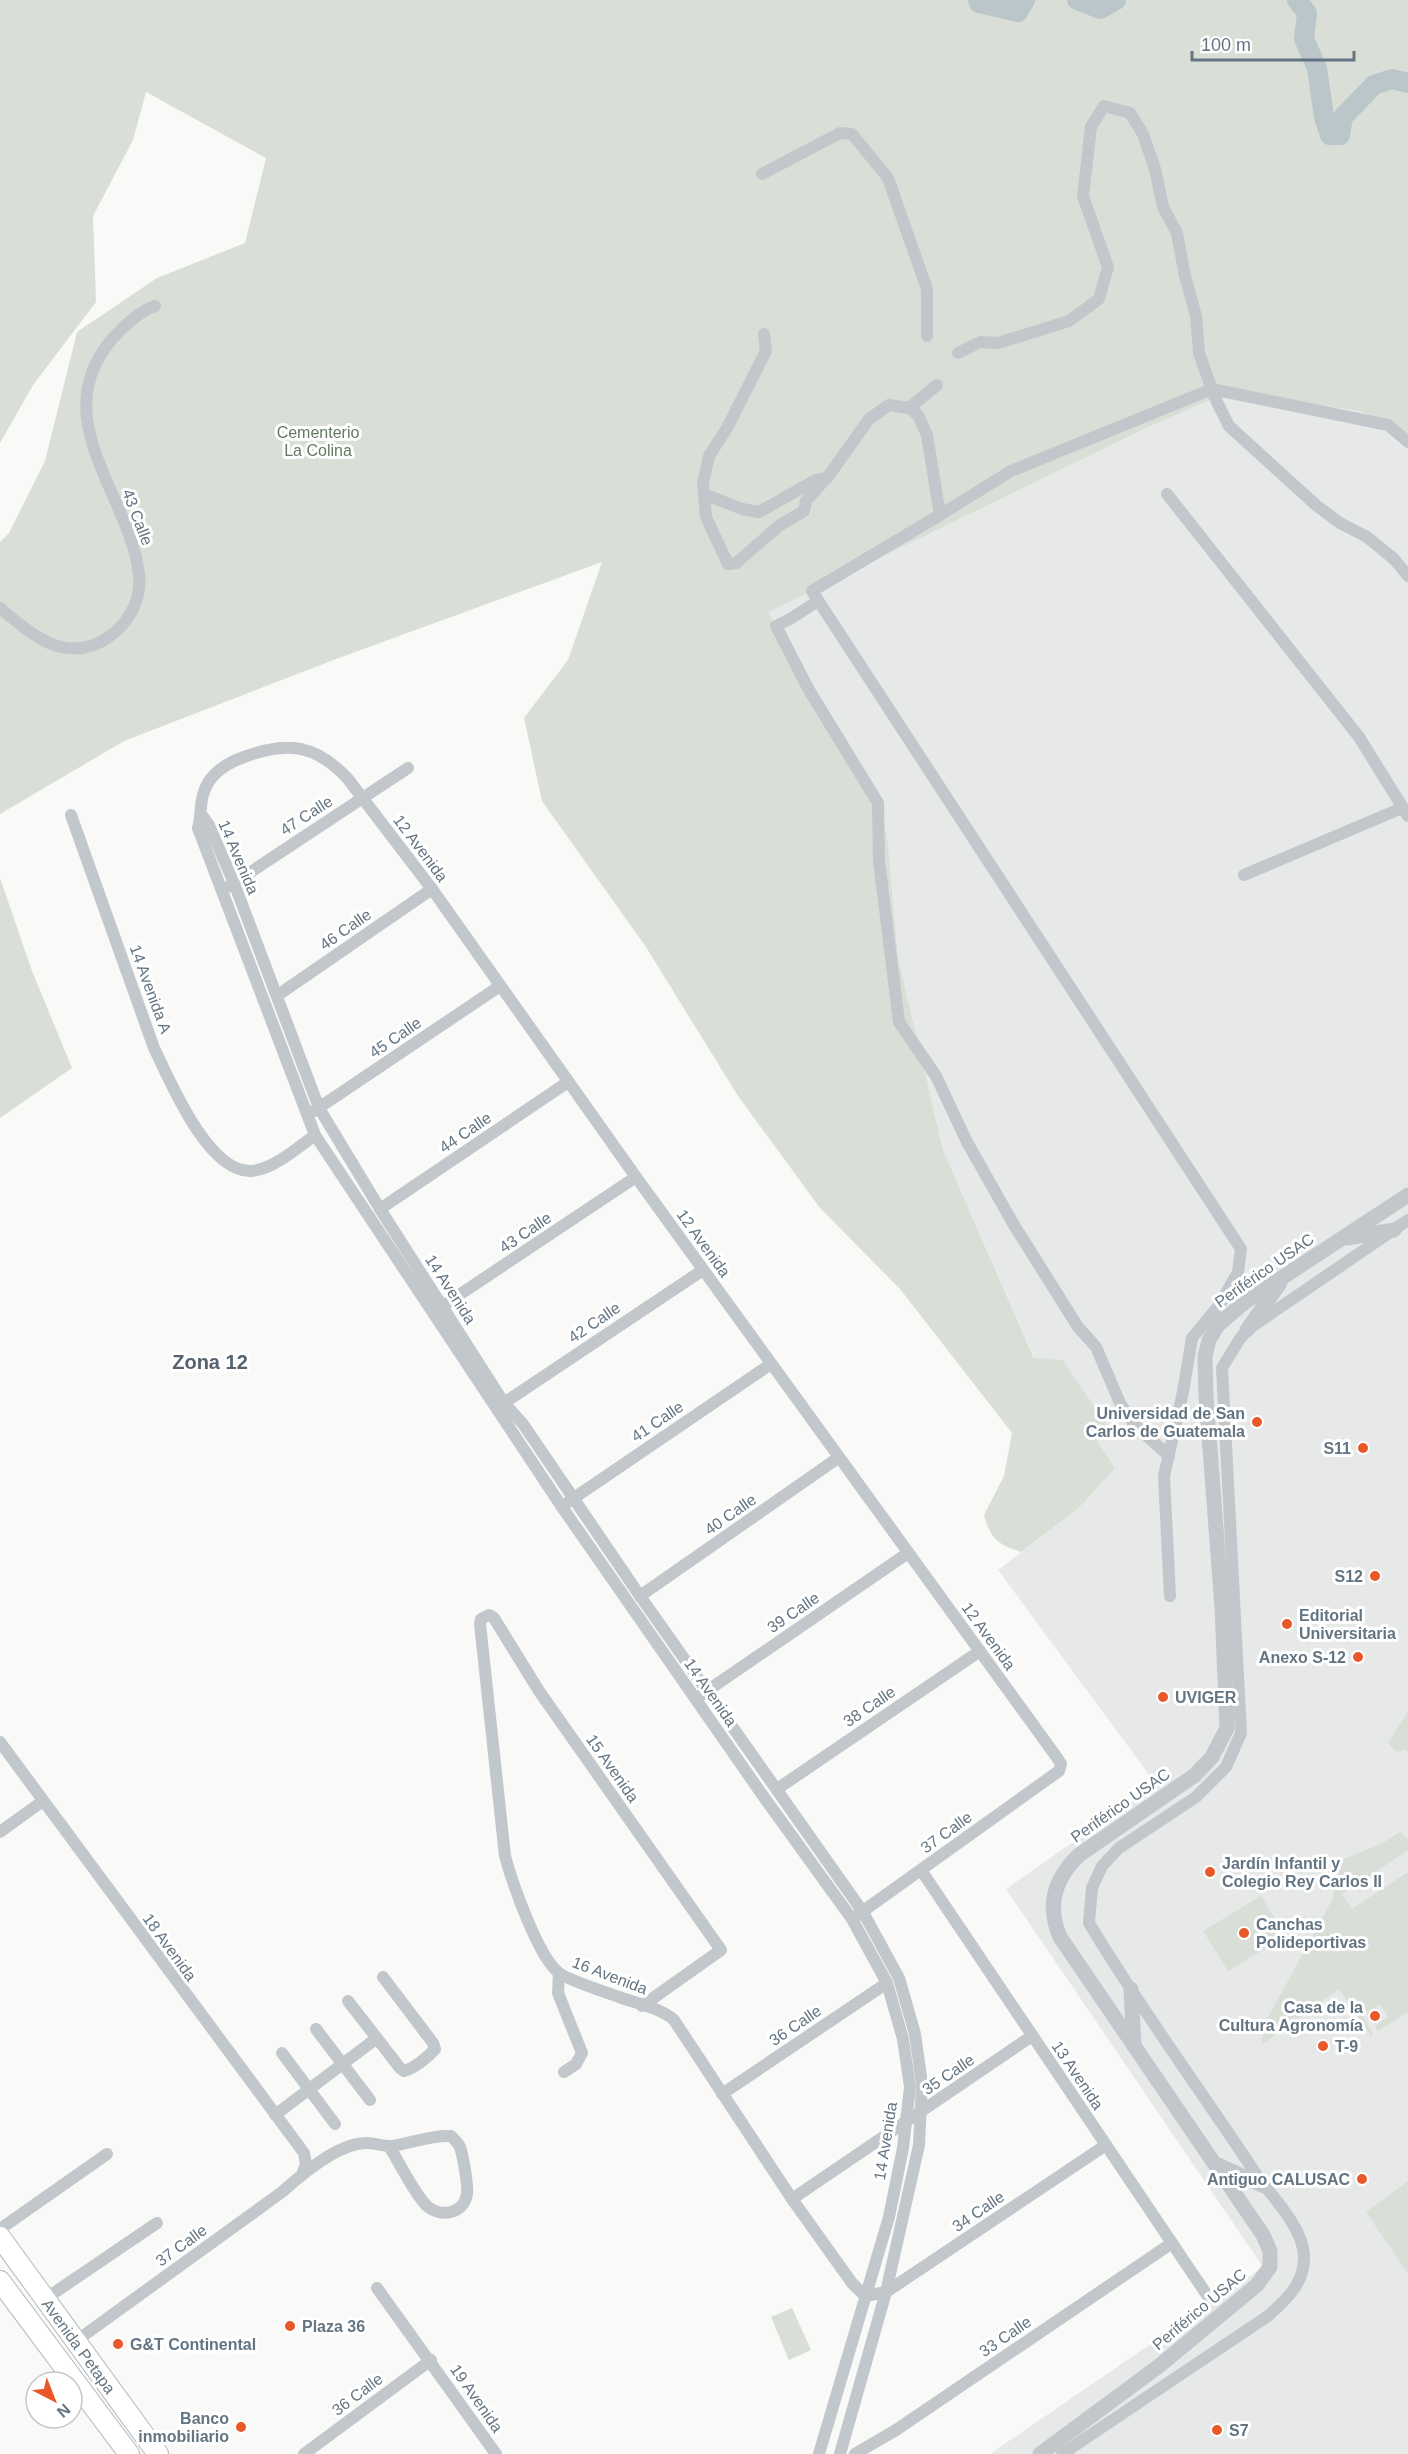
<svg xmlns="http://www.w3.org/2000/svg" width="1408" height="2454" viewBox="0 0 1408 2454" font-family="Arial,sans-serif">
  <rect width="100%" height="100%" fill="#f9f9f7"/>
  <!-- built -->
  <path fill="#e7e8e8" d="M 1228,392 L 1360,411 L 1408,435 L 1408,2454 L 990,2454 L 1263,2267 L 1006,1889 L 1156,1784 L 998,1570 L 1079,1508 L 1115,1468 L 1093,1434 L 1107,1425 L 1063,1360 L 1035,1359 L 943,1150 L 898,957 L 887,834 L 769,612 L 1142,430 Z"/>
  <!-- green -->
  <g fill="#d9ded6">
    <path d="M 0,0 L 1408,0 L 1408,435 L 1360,411 L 1228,392 L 1142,430 L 769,612 L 887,834 L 898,957 L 943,1150 L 1034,1358 L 1063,1360 L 1107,1425 L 1093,1434 L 1115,1468 L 1079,1508 L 1021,1552 C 998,1544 991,1540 984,1515 L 1004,1476 L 1012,1433 L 900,1289 L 820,1208 L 738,1096 L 646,947 L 542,801 L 524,718 L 568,660 L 602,562 L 336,659 L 124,741 L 0,814 L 0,542 L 9,533 L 45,461 L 77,332 L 157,278 L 245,243 L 266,158 L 146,92 L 133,140 L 93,216 L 96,302 L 33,385 L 0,443 Z"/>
    <path d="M 0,878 L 32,971 L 72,1068 L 0,1118 Z"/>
    <path d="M 1408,1711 L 1408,1752 L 1405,1749 L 1397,1752 L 1388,1743 Z"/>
    <path d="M 1400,1832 L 1408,1839 L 1408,1850 L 1342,1894 L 1352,1909 L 1408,1872 L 1408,2012 L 1378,2031 L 1375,2026 L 1388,2017 L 1380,2004 L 1362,2015 L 1373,2034 L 1371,2036 L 1339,1989 L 1261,2045 L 1266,2021 L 1332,1900 L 1341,1860 L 1381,1844 Z"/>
    <path d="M 1261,1896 L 1286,1936 L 1228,1971 L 1203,1931 Z"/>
    <path d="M 1408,2181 L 1408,2274 L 1366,2212 Z"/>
    <path d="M 792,2308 L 811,2350 L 789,2360 L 771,2317 Z"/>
  </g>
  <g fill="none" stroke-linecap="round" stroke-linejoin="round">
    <!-- river -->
    <g stroke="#bac6ca" stroke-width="20">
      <path d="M 978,0 L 979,3 L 1018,12 L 1025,0"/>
      <path d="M 1077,0 L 1100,9 L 1116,0"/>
      <path d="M 1297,0 L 1307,13 L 1304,39 L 1317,68 L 1324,117 L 1330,135 L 1340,135 L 1343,117 L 1374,85 L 1392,79 L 1408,83"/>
    </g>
    <!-- primary casing -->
    <g stroke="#b3b9be" stroke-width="22">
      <g id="primary">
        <path d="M 0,2237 L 158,2454"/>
        <path d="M 0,2281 L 129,2454"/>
      </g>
    </g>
    <!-- minor -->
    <g stroke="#c2c7cb" stroke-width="12">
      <path d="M 762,174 L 840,133 L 852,134 L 888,178 L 927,289 L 927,336"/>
      <path d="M 764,334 L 766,351 L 727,428 L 709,456 L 703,483 L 706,517 L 728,564 L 736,563 L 780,525 L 804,511 L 806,501 L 830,474 L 869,419 L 889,405 L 909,408"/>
      <path d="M 958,353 L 980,342 L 998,343 L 1069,321 L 1099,299 L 1108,267 L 1083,196 L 1091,127 L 1104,106 L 1130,113 L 1143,134 L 1155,169 L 1163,207 L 1177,233 L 1185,276 L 1196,316 L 1199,353 L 1215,398 L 1229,426 L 1317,506 L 1340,523 L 1367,537 L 1394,559 L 1408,576"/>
      <path d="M 937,385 L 909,408 L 918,415 L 927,435 L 940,515 L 812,591 L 1241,1249 L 1238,1272 L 1220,1304 L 1192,1338 L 1183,1392 L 1164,1476 L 1170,1596"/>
      <path d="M 704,494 L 742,509 L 759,512 L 816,480 L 827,478"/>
      <path d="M 1167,494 L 1359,737 L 1408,816"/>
      <path d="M 940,515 L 1011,471 L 1212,389 L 1388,425 L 1408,442"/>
      <path d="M 818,601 L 790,619 L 776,626 L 809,690 L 878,803 L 879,861 L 899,1022 L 936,1076 L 967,1142 L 1014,1225 L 1078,1327 L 1096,1347 L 1120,1403 L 1134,1424 L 1169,1456"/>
      <path d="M 0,608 C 17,622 39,642 61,647 C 102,657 144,616 139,575 C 131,496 44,419 112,339 C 124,326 138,312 155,306"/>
      <path d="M 201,814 L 209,825 L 234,883 L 319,1108 L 380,1209 L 504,1403 L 523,1424 L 640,1596 L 863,1912 L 899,1978 L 915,2034 L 922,2084 L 919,2145 L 886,2292 L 840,2454"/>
      <path d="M 71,815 L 154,1048 C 170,1081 208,1173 251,1171 C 272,1170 299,1147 315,1135"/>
      <path d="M 1244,875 L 1402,808"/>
      <path d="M 228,887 L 408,768"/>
      <path d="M 278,995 L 432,889"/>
      <path d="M 314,1111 L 500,986"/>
      <path d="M 380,1209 L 568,1082"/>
      <path d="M 438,1309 L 636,1177"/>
      <path d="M 504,1403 L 703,1270"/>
      <path d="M 568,1502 L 771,1364"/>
      <path d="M 640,1596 L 838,1458"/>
      <path d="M 701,1695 L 908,1553"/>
      <path d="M 0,1742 L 304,2153 L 306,2164 L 303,2172"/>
      <path d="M 777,1789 L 980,1651"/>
      <path d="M 0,1832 L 43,1801"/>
      <path d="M 921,1870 L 1209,2298"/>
      <path d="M 559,1973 L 558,1993 L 582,2053 L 576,2064 L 564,2072"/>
      <path d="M 348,2001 L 400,2068 L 404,2071 C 415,2068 428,2057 435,2049 L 433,2043 L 383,1977"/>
      <path d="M 642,2006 L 721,1950 L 539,1691 L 494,1618 L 489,1615 L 481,1619 L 480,1624 L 505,1856 C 512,1882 538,1957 559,1973 C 568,1980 605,1992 619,1997 C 635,2003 661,2008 674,2020 L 792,2199 L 852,2283 L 865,2296 L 886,2292 L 1106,2145"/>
      <path d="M 316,2029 L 370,2100"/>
      <path d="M 282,2053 L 335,2124"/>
      <path d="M 722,2094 L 887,1983"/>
      <path d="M 275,2115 L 377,2038"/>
      <path d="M 792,2199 L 1032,2036"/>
      <path d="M 0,2229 L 107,2154"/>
      <path d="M 377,2288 L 496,2454"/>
      <path d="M 45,2299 L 157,2223"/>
      <path d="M 76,2341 L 282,2192 C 302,2174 337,2144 365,2143 C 374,2142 383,2147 392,2146 C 412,2143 430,2135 451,2136 C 454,2139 458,2143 460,2147 C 463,2156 468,2184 467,2194 C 464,2214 441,2218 427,2206 C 415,2195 399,2162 389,2146"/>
      <path d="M 304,2454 L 431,2360"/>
      <path d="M 819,2454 L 889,2217 L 903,2148 L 910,2087 L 903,2039 L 887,1983 L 852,1919 L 761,1793 L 562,1507 L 315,1135 L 198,828 C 202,813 199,797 208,783 C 215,771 230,762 244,757 C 287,741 316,744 348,779 L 432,889 L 636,1177 L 1058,1759 L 1061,1764 L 1059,1771 L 852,1919"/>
      <path d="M 855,2454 L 896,2430 L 1172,2243"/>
      <path d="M 1062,2454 L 1268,2316 C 1286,2300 1305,2283 1304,2256 C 1303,2226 1270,2195 1254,2171 C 1199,2088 1140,2008 1089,1923 L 1092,1888 L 1102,1866 L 1119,1848 L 1196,1797 L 1226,1767 L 1241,1733 L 1222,1368 L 1239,1340 L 1247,1330 L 1408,1220"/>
    </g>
    <!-- tertiary -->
    <g stroke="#c2c7cb" stroke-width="15">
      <path d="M 1347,1238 L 1394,1230"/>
      <path d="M 1247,1330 L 1280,1283"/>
      <path d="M 1131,1989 L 1134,2046"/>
      <path d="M 1214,2163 L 1264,2186"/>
      <path d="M 1040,2454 L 1159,2366 L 1257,2285 L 1270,2267 L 1270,2251 L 1263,2235 L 1060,1937 C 1046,1905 1055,1878 1079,1855 L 1195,1775 L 1212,1757 L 1227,1728 L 1222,1607 L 1206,1396 L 1205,1356 L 1209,1340 L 1218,1325 L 1245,1302 L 1408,1195"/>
    </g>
    <!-- primary -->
    <use href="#primary" stroke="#fff" stroke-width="20"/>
  </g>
  <!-- markers -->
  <g fill="#e85828" stroke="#fff" stroke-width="2">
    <circle cx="1257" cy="1422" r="6"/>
    <circle cx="1363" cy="1448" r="6"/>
    <circle cx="1375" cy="1576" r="6"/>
    <circle cx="1287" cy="1624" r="6"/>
    <circle cx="1358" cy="1657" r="6"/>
    <circle cx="1163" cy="1697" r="6"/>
    <circle cx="1210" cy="1872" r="6"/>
    <circle cx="1244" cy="1933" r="6"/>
    <circle cx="1375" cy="2016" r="6"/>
    <circle cx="1323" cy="2046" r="6"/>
    <circle cx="1362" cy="2179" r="6"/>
    <circle cx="290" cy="2326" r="6"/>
    <circle cx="118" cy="2344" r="6"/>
    <circle cx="241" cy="2427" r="6"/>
    <circle cx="1217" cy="2430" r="6"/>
  </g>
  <g text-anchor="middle" stroke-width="6" stroke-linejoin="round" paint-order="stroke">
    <!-- park labels -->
    <g font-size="16" fill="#667a63" stroke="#fff">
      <text x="318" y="438">Cementerio<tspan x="318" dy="18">La Colina</tspan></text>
    </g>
    <!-- street labels -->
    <g font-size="16" fill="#637583" stroke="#fff">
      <text transform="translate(138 517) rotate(69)" y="6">43 Calle</text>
      <text transform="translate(306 815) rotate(-33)" y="6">47 Calle</text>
      <text transform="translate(421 848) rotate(53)" y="6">12 Avenida</text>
      <text transform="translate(239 857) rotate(67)" y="6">14 Avenida</text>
      <text transform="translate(345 929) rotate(-35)" y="6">46 Calle</text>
      <text transform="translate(151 989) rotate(70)" y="6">14 Avenida A</text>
      <text transform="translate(395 1037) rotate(-34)" y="6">45 Calle</text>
      <text transform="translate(465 1132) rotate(-34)" y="6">44 Calle</text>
      <text transform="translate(525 1232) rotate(-34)" y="6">43 Calle</text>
      <text transform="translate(704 1243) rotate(54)" y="6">12 Avenida</text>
      <text transform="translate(1264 1270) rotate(-35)" y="6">Periférico USAC</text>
      <text transform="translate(451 1289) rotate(57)" y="6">14 Avenida</text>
      <text transform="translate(594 1322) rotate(-34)" y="6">42 Calle</text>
      <text transform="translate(657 1421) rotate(-34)" y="6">41 Calle</text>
      <text transform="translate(730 1514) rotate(-35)" y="6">40 Calle</text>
      <text transform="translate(793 1612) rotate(-34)" y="6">39 Calle</text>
      <text transform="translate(989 1636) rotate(54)" y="6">12 Avenida</text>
      <text transform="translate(711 1692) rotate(55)" y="6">14 Avenida</text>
      <text transform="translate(869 1706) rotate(-34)" y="6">38 Calle</text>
      <text transform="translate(613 1768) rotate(55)" y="6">15 Avenida</text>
      <text transform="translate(1120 1805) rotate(-35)" y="6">Periférico USAC</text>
      <text transform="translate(946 1832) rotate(-36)" y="6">37 Calle</text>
      <text transform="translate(170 1947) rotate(54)" y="6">18 Avenida</text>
      <text transform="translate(610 1975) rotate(21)" y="6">16 Avenida</text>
      <text transform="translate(795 2025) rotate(-34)" y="6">36 Calle</text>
      <text transform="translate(948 2074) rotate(-34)" y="6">35 Calle</text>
      <text transform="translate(1078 2075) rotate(56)" y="6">13 Avenida</text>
      <text transform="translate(885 2141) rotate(-81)" y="6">14 Avenida</text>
      <text transform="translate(978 2211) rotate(-34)" y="6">34 Calle</text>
      <text transform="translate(181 2245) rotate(-36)" y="6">37 Calle</text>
      <text transform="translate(1199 2309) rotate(-40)" y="6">Periférico USAC</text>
      <text transform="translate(1005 2336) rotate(-34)" y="6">33 Calle</text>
      <text transform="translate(79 2346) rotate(54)" y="6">Avenida Petapa</text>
      <text transform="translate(357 2394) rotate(-37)" y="6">36 Calle</text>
      <text transform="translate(477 2398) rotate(55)" y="6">19 Avenida</text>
    </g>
    <!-- poi labels -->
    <g font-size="16" font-weight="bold" fill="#637583" stroke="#fff" text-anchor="start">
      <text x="1245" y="1419" text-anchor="end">Universidad de San<tspan x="1245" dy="18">Carlos de Guatemala</tspan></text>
      <text x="1351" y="1454" text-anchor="end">S11</text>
      <text x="1363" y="1582" text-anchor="end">S12</text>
      <text x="1299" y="1621">Editorial<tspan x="1299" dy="18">Universitaria</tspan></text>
      <text x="1346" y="1663" text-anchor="end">Anexo S-12</text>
      <text x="1175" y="1703">UVIGER</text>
      <text x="1222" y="1869">Jardín Infantil y<tspan x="1222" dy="18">Colegio Rey Carlos II</tspan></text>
      <text x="1256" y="1930">Canchas<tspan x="1256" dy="18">Polideportivas</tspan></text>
      <text x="1363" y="2013" text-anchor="end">Casa de la<tspan x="1363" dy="18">Cultura Agronomía</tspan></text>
      <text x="1335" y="2052">T-9</text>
      <text x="1350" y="2185" text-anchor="end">Antiguo CALUSAC</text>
      <text x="302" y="2332">Plaza 36</text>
      <text x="130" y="2350">G&amp;T Continental</text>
      <text x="229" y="2424" text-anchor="end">Banco<tspan x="229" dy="18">inmobiliario</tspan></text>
      <text x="1229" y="2436">S7</text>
    </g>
    <!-- quarter labels -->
    <g font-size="20" font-weight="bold" fill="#56636e" stroke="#fff">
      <text x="210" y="1369">Zona 12</text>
    </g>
  </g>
  <!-- north arrow -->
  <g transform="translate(54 2400) rotate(138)"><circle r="28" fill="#ffffff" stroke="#c1c8cd" stroke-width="1.5"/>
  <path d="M0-4.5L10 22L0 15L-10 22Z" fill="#e85828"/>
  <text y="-9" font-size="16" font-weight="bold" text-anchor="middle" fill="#637583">N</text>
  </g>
  <!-- scale -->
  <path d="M1192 51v9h162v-9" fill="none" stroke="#637583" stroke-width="3"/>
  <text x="1201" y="51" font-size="18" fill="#637583" stroke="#ffffff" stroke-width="4.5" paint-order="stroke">100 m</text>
</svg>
